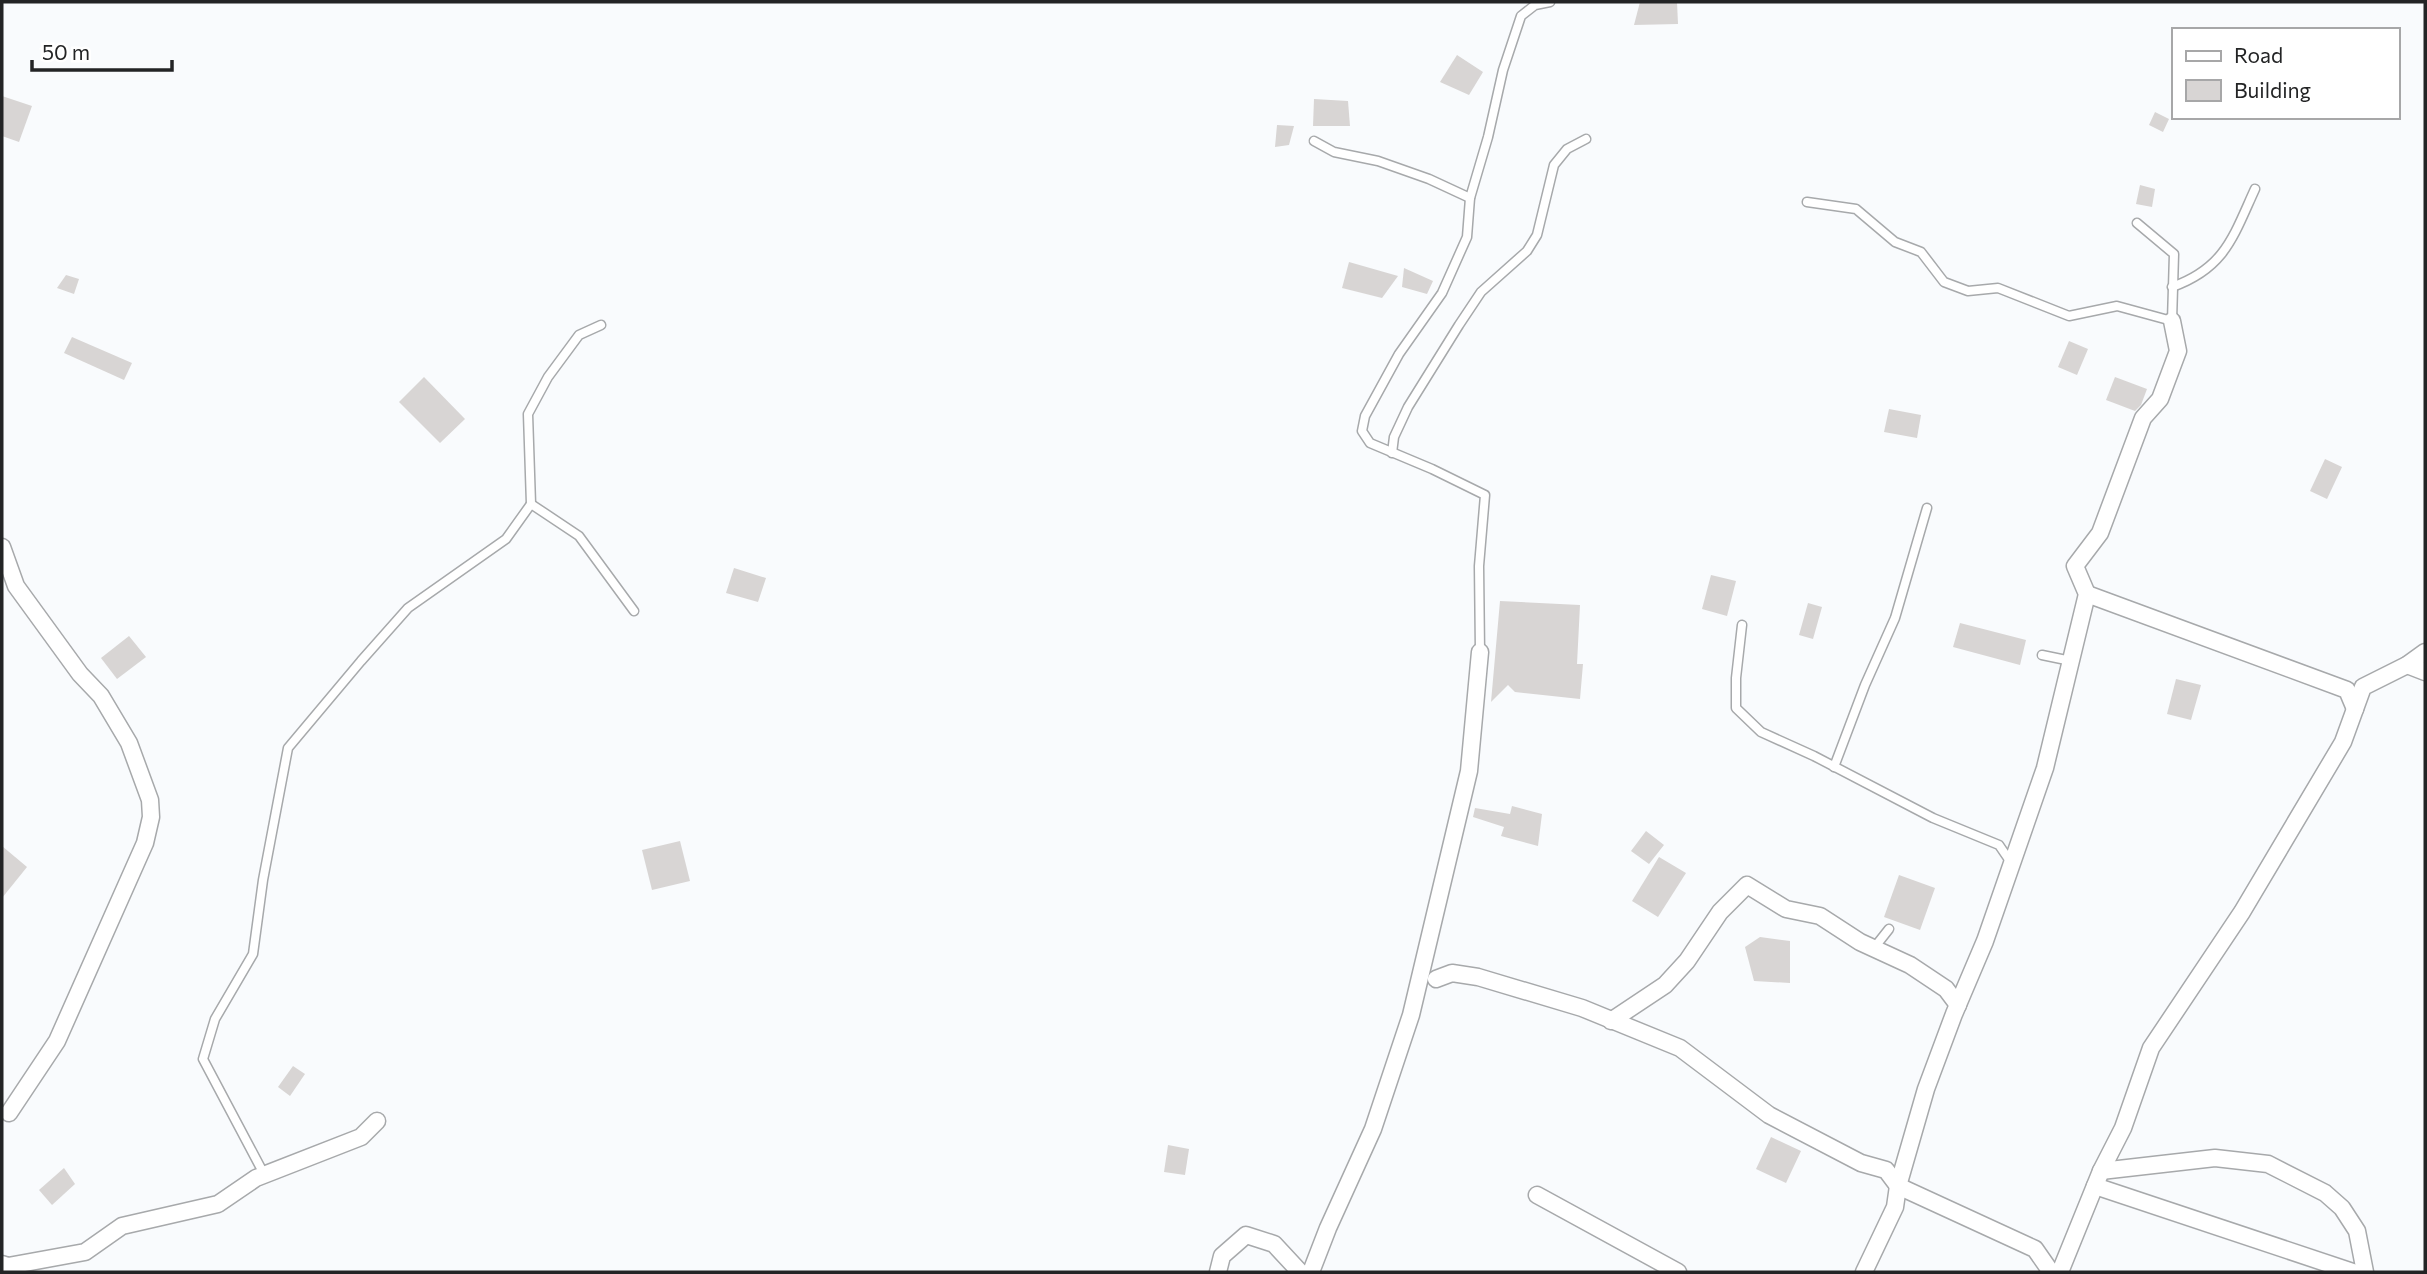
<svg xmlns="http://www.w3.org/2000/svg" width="2427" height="1274" viewBox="0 0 2427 1274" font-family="Commissioner,sans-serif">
  <rect width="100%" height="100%" fill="#f9fbfd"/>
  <!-- building -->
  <g fill="#d8d5d4">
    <path d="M 1640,2 L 1677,2 L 1678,24 L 1634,25 Z"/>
    <path d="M 1457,55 L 1483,72 L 1469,95 L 1440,82 Z"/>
    <path d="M 2,96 L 32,106 L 19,142 L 2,136 Z"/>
    <path d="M 1314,99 L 1348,101 L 1350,126 L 1313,126 Z"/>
    <path d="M 2155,112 L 2169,119 L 2163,132 L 2149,125 Z"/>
    <path d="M 1277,125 L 1294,126 L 1289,145 L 1275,147 Z"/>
    <path d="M 2140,185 L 2155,189 L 2152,207 L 2136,204 Z"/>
    <path d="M 1349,262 L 1398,276 L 1382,298 L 1342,288 Z"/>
    <path d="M 1404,268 L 1433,281 L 1427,294 L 1402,287 Z"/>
    <path d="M 66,275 L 79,279 L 74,294 L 57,288 Z"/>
    <path d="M 72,337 L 132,363 L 124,380 L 64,353 Z"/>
    <path d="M 2069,341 L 2088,349 L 2077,375 L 2058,367 Z"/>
    <path d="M 424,377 L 465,419 L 440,443 L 399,402 Z"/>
    <path d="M 2115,377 L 2147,389 L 2141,405 L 2135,411 L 2106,400 Z"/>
    <path d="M 1889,409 L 1921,415 L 1917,438 L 1884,432 Z"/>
    <path d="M 2325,459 L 2342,467 L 2327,499 L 2310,491 Z"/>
    <path d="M 734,568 L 766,578 L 758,602 L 726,593 Z"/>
    <path d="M 1711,575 L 1736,581 L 1727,616 L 1702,609 Z"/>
    <path d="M 1500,601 L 1580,605 L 1577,664 L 1583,664 L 1580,699 L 1515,692 L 1508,685 L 1491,702 Z"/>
    <path d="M 1808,603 L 1822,607 L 1813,639 L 1799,635 Z"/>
    <path d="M 1960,623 L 2026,640 L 2020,665 L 1953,647 Z"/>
    <path d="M 129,636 L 146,657 L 117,679 L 101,658 Z"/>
    <path d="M 2176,679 L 2201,685 L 2191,720 L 2167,714 Z"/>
    <path d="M 1512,806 L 1542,814 L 1538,846 L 1501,836 L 1504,827 L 1473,817 L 1475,808 L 1510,814 Z"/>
    <path d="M 1646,831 L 1664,845 L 1649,864 L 1631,851 Z"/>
    <path d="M 680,841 L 690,881 L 652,890 L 642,850 Z"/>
    <path d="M 2,846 L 27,867 L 2,898 Z"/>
    <path d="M 1659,857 L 1686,873 L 1658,917 L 1632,901 Z"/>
    <path d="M 1899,875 L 1935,888 L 1920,930 L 1884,917 Z"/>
    <path d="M 1760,937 L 1790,941 L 1790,983 L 1754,981 L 1745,947 Z"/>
    <path d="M 293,1066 L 305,1074 L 290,1096 L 278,1087 Z"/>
    <path d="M 1771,1137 L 1801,1151 L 1786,1183 L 1756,1169 Z"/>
    <path d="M 1168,1145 L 1189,1149 L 1185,1175 L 1164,1172 Z"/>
    <path d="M 64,1168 L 75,1184 L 52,1205 L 39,1190 Z"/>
  </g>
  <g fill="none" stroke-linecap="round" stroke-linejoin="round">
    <!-- lane casing -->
    <g stroke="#a7a9ab" stroke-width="11">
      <g id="lane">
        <path d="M 1314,141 L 1334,152 L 1378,161 L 1429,179 L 1470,198"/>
        <path d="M 1807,202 L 1856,209 L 1895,242 L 1921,252 L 1944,282 L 1968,291 L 1998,288 L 2069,316 L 2117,306 L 2172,321 L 2174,254 L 2137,223"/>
        <path d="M 2172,287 C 2225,268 2233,237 2255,189"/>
        <path d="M 1392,453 L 1394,437 L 1408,407 L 1459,325 L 1481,292 L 1527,251 L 1537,235 L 1554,165 L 1567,149 L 1586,139"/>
        <path d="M 531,504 L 528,414 L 548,377 L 579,335 L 601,325"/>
        <path d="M 1742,625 L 1736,678 L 1736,708 L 1761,732 L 1814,756 L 1933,818 L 1999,845 L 2012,864"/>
        <path d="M 1480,652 L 1479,566 L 1485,495 L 1432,469 L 1370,443 L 1362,431 L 1365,416 L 1399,354 L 1442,293 L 1467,237 L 1470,198 L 1488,137 L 1503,70 L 1521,16 L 1535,5 L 1550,2"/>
        <path d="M 2042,655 L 2071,661"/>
        <path d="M 1834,767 L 1865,685 L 1895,618 L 1927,508"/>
        <path d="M 1874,948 L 1889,929"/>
        <path d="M 264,1174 L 203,1059 L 215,1019 L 253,954 L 263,880 L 288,748 L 361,661 L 408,608 L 506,539 L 531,504 L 579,536 L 634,611"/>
      </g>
    </g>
    <!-- street casing -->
    <g stroke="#a7a9ab" stroke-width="19">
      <g id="street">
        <path d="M 2,547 L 16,586 L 80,674 L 101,696 L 129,743 L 150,800 L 151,817 L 145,843 L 57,1041 L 9,1113"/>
        <path d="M 2087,594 L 2347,690 L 2355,709"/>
        <path d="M 2407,665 L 2425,672"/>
        <path d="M 1436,979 L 1452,973 L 1478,977 L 1582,1008 L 1680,1048 L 1769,1115 L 1861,1163 L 1886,1170 L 1898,1186 L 2035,1249 L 2051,1272"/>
        <path d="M 1611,1021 L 1665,985 L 1687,961 L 1720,912 L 1747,885 L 1786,909 L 1820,916 L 1860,942 L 1910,965 L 1946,989 L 1958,1005"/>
        <path d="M 2101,1171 L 2215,1158 L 2268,1164 L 2325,1193 L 2342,1208 L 2357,1231 L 2365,1272"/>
        <path d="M 2095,1186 L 2353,1272"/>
        <path d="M 1537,1195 L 1678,1272"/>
        <path d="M 2,1264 L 8,1266 L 85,1252 L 122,1226 L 218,1204 L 256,1178 L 361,1137 L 377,1121"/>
        <path d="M 1218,1272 L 1222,1256 L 1246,1235 L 1274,1244 L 1300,1272"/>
        <path d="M 1311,1272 L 1328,1228 L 1373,1129 L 1411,1015 L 1469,771 L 1480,652"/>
        <path d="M 1864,1272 L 1895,1207 L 1898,1186 L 1926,1089 L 1954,1014 L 1985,941 L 2045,768 L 2087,594 L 2075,566 L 2100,533 L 2143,418 L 2160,399 L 2178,351 L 2172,321"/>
        <path d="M 2060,1272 L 2101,1171 L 2123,1128 L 2151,1048 L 2242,912 L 2343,742 L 2363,687 L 2407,665 L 2425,652"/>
      </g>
    </g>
    <!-- lane -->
    <use href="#lane" stroke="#fff" stroke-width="8"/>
    <!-- street -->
    <use href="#street" stroke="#fff" stroke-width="16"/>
  </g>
  <!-- border -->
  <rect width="2427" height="1274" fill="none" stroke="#232425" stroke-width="7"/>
  <!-- legend -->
  <rect x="2172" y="28" width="228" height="91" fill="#ffffff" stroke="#a7a7a8" stroke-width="2"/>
  <rect x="2186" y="51" width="35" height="10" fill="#ffffff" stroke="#a7a7a8" stroke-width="2"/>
  <text x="2234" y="63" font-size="21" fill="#232425">Road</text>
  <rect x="2186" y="80" width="35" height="21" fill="#d8d5d4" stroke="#a7a7a8" stroke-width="2"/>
  <text x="2234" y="98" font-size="21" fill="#232425">Building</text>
  <!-- scale -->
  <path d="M32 60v10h140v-10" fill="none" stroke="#232425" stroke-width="3.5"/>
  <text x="42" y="60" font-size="21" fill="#232425" stroke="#ffffff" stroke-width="5" paint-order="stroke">50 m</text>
</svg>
